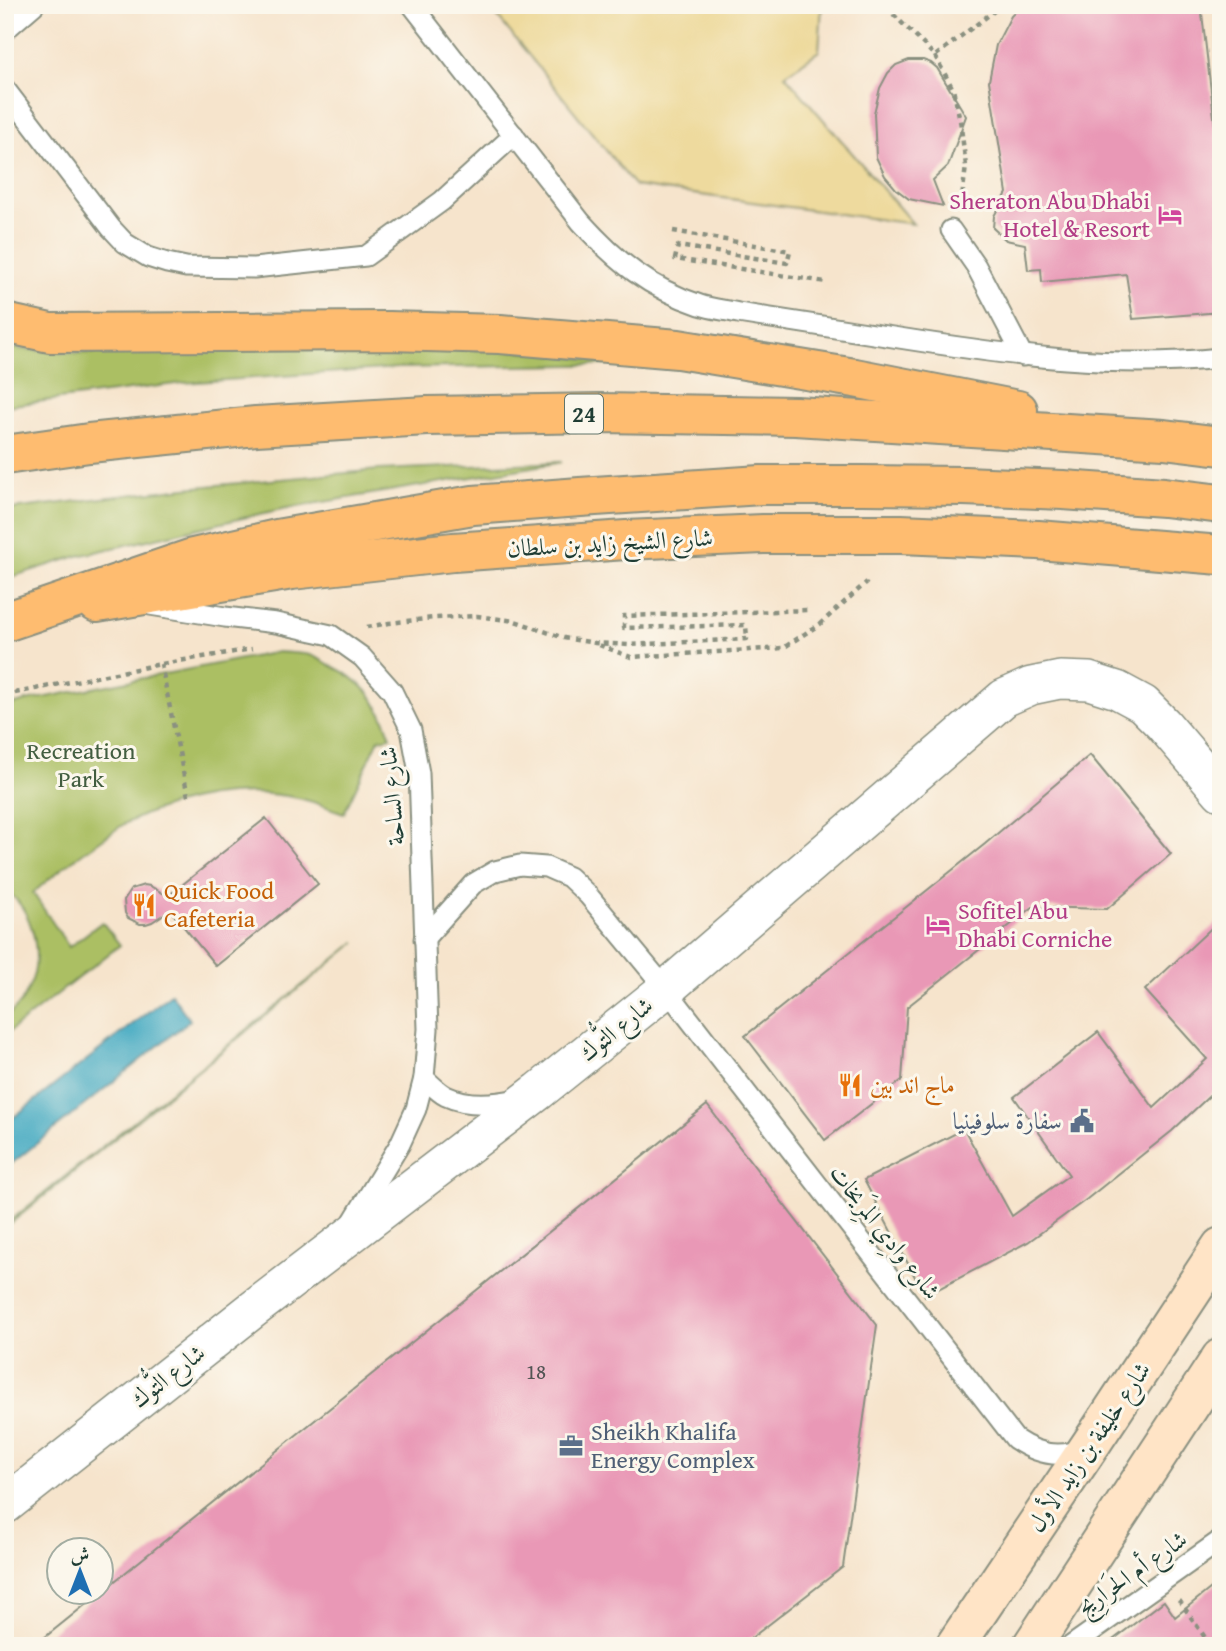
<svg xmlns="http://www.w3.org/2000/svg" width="1226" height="1651" viewBox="0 0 1226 1651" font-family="'Gentium Book Plus',Amiri,serif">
  <rect width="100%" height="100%" fill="#fbf7ec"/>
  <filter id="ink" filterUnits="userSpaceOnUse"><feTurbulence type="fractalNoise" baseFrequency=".0143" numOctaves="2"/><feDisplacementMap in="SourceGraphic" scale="14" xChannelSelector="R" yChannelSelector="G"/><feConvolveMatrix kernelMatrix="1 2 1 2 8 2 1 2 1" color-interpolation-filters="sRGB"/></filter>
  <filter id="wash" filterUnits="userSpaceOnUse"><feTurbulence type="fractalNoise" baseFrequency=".00686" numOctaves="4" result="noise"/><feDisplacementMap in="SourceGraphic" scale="28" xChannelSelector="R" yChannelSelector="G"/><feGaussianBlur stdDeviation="1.57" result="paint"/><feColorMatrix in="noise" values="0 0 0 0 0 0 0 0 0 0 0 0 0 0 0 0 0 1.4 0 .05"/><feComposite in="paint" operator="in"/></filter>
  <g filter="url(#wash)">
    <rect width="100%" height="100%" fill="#f6e4cc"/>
    <!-- green -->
    <g fill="#abbf64" stroke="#657e4c" stroke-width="2">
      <path d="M 5,345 L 20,349 L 80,353 L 345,345 L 522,351 L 626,364 L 398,368 L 183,383 L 5,406 Z"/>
      <path d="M 562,462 L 282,509 L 78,556 L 5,579 L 5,510 L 185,488 L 379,470 Z"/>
      <path d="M 278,652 C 288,653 300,653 310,655 C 317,657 324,662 330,665 C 366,682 378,700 391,737 L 379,739 L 344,813 C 329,808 313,801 298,798 C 240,786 179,797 126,823 C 119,827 111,833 104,838 C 79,855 55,873 33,893 L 69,947 L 102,922 L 120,945 L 5,1035 L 5,1018 C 12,1012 19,1006 24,998 C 28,990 34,977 35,968 C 39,941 29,906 5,890 L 5,707 L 26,701 Z"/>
      <path d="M 356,942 L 5,1228 L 5,1225 Z"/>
    </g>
    <!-- sand -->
    <path fill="#eeda9e" stroke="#868c69" stroke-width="2" d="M 488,5 L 822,5 L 819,51 L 785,75 L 913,224 L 635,186 Z"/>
    <!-- water -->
    <path fill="#40a8c1" stroke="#30727a" stroke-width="2" d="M 171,994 L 190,1020 L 5,1169 L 5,1124 Z"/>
    <g id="blocks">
      <!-- building -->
      <g fill="#e998b6">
        <path d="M 1022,5 L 1201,5 L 1217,143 L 1221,143 L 1221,312 L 1133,319 L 1126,274 L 1042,282 L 1041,269 L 1028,270 L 1025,244 L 1006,240 L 993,228 L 994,216 L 1007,193 L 989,81 L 996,45 L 1011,16 Z"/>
        <path d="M 909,60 L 923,60 L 931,63 L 937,68 L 966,116 L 948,166 L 933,180 L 943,206 L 909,199 L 896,189 L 885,176 L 876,157 L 874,113 L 880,88 L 888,73 L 896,65 Z"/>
        <path d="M 1090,755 L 1171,854 L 1107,909 L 1033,907 L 907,1007 L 902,1080 L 825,1140 L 745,1036 L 985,844 Z"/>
        <path d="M 266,818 L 318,884 L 216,966 L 170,910 L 152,922 L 146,924 L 140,924 L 128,918 L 125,913 L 124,900 L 131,889 L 144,885 L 150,886 L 168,896 Z"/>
        <path d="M 1221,919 L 1221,1085 L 1172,1131 L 1087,1199 L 1028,1242 L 925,1296 L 864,1180 L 964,1129 L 1012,1216 L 1069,1175 L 1014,1097 L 1098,1032 L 1154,1108 L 1207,1059 L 1145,990 Z"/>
        <path d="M 707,1105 L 877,1325 L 843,1567 L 741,1646 L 34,1646 Z"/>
        <path d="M 1221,1580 L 1221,1646 L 1105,1646 L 1164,1601 L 1175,1617 Z"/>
      </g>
    </g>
  </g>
  <g filter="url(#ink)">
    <use href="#blocks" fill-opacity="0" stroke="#8a9080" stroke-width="2"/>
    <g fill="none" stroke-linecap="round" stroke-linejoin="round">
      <!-- service casing -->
      <g stroke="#8a9080" stroke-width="23">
        <g id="service">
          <path d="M 412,5 L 581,222 C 617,262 649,288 700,305 C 712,309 725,310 738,313 C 796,322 854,331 912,340 C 1014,356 1117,369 1221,358"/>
          <path d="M 5,30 L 34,5"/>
          <path d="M 5,89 L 111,228 L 125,243 L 148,257 L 167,263 L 186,267 L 254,268 L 366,256 L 442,201 L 514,135"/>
          <path d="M 951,230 L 976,266 L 1023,356"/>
          <path d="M 150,605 L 225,617 L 276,623 L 331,635 L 362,657 L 392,691 L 411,730 L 419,773 L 428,1029 L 424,1078 L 416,1109 L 400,1144 L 353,1221"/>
          <path d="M 424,939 L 473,884 L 495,871 L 520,865 L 546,867 L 569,877 L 588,895 L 666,989 L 1015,1439 C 1037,1454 1061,1460 1085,1447"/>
          <path d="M 424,1078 C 431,1084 438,1092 446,1096 C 467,1106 495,1104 517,1099"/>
          <path d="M 1071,1646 L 1221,1540"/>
        </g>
      </g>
      <!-- minor casing -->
      <g stroke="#8a9080" stroke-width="40">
        <path id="minor" d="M 5,1505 L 251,1311 L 539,1091 L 666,989 L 1004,698 L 1031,686 L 1060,680 L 1089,681 L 1117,690 L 1143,704 L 1163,724 L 1221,792"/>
      </g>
      <!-- secondary casing -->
      <g stroke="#8a9080" stroke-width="42">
        <g id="secondary">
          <path d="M 955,1646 L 1091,1444 L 1221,1247"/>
          <path d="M 1032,1646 L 1221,1358"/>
        </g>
      </g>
      <!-- primary casing -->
      <g stroke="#8a9080" stroke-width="42">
        <path id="primary" d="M 97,603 L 292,570 L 453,552 L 626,540 L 763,534 L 901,534 L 1038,540 L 1221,555"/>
      </g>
      <!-- trunk casing -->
      <g stroke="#8a9080" stroke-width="42">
        <g id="trunk">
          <path d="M 5,323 L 50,333 L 389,331 L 500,334 L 678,349 L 855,378 L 1018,410"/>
          <path d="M 5,455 L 89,443 L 256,426 L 427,416 L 600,413 L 796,416 L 1164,439 L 1221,446"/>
          <path d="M 5,622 L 193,558 L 277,539 L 473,505 L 580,497 L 761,485 L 861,485 L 964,486 L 1063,490 L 1164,497 L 1221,504"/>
        </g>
      </g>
      <!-- path -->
      <g stroke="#8a9080" stroke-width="4.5" stroke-dasharray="5 5" stroke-linecap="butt">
        <path d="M 890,5 L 894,15 L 935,56 L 1002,5"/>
        <path d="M 935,56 L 953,89 L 960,120 L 966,166 L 961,206"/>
        <path d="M 673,231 L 790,251 L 787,263 L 678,246 L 675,259 L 826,282"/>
        <path d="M 367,627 L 389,623 L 434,618 L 477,616 L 515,621 L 564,638 L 595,643 L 629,645 L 747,639 L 746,625 L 624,628 L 624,616 L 810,610"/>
        <path d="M 599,645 L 631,657 L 783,648 L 820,624 L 867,582"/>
        <path d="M 161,664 L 189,801"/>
        <path d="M 5,695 L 161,664 L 252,649"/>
        <path d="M 1179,1600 L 1211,1646"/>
      </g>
      <!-- service -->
      <use href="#service" stroke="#fff" stroke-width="19"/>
      <!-- minor -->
      <use href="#minor" stroke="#fff" stroke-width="37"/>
      <!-- secondary -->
      <use href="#secondary" stroke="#ffe4c6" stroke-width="38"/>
      <!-- primary -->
      <use href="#primary" stroke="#febc70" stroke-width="38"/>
      <!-- trunk -->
      <use href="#trunk" stroke="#febc70" stroke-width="38"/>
    </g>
  </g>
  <!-- icons -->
  <defs>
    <g id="hotel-bare" transform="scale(1.89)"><path d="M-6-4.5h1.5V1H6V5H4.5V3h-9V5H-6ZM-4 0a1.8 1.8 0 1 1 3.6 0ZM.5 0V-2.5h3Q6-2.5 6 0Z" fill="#d1479c" stroke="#fbf7ec" stroke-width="2.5" paint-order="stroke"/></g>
    <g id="restaurant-bare" transform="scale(1.89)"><path d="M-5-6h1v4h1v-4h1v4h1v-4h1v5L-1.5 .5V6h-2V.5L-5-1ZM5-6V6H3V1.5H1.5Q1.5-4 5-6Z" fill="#e8710a" stroke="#fbf7ec" stroke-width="2.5" paint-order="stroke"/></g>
    <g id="civic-bare" transform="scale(1.89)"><path d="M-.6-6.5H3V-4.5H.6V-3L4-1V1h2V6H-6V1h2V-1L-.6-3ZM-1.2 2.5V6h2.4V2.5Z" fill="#5c6f8a" stroke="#fbf7ec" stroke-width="2.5" paint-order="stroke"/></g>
    <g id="office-bare" transform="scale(1.89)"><path d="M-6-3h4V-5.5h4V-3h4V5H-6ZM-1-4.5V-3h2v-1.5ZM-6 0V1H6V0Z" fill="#5c6f8a" stroke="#fbf7ec" stroke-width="2.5" paint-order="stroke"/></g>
  </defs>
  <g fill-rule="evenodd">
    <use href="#hotel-bare" x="1170" y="215"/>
    <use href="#restaurant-bare" x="144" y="905"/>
    <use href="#hotel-bare" x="938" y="925"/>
    <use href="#restaurant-bare" x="850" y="1085"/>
    <use href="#civic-bare" x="1082" y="1121"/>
    <use href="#office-bare" x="571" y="1446"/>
  </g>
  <g text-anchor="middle" stroke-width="6" stroke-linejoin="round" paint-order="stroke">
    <!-- number labels -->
    <g font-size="21" fill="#525454">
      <text x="536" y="1379">18</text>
    </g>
    <!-- shield labels -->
    <rect fill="#fbf7ec" stroke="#61756b" stroke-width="2" x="565" y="394.5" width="38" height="39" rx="5"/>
    <g font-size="23" font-weight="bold" fill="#1f3d34">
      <text x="584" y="422">24</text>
    </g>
    <!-- hotel labels -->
    <g font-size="24" fill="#b23c85" stroke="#fbf7ec" text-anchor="end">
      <text x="1150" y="209">Sheraton Abu Dhabi<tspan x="1150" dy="28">Hotel &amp; Resort</tspan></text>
      <text x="958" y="919" text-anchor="start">Sofitel Abu<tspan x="958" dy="28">Dhabi Corniche</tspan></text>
    </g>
    <!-- street labels -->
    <g font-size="24" fill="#1f3d34" stroke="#fbf7ec">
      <text transform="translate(610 543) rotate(-3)" y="8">شارع الشيخ زايد بن سلطان</text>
      <text transform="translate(392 796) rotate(-95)" y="8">شارع الساحة</text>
      <text transform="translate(616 1029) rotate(-39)" y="8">شارع التُّوك</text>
      <text transform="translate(885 1232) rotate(52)" y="8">شارع وادِي المِرَيخات</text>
      <text transform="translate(168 1376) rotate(-38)" y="8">شارع التُّوك</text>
      <text transform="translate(1089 1447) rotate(-56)" y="8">شارع خليفة بن زايد الأول</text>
      <text transform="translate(1132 1573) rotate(-35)" y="8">شارع أم الحَرارِيج</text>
    </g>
    <!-- park labels -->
    <g font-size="24" fill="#425e40" stroke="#fbf7ec">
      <text x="81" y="759">Recreation<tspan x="81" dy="28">Park</tspan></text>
    </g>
    <!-- food labels -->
    <g font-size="24" fill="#c56008" stroke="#fbf7ec" text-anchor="start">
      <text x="164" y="899">Quick Food<tspan x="164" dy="28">Cafeteria</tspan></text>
      <text x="870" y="1093">ماج اند بين</text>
    </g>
    <!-- service labels -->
    <g font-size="24" fill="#4e5e75" stroke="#fbf7ec" text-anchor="end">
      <text x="1062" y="1129">سفارة سلوفينيا</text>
      <text x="591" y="1440" text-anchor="start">Sheikh Khalifa<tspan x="591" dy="28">Energy Complex</tspan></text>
    </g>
  </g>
  <!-- margin -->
  <rect width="1226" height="1651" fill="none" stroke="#fbf7ec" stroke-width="28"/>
  <!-- north arrow -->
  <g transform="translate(80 1571)"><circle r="33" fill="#fbf7ec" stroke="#a3ada2" stroke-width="2"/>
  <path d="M0-5L12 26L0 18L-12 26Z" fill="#1f6fb2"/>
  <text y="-10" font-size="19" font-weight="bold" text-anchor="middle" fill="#1f3d34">ش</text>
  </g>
</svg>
